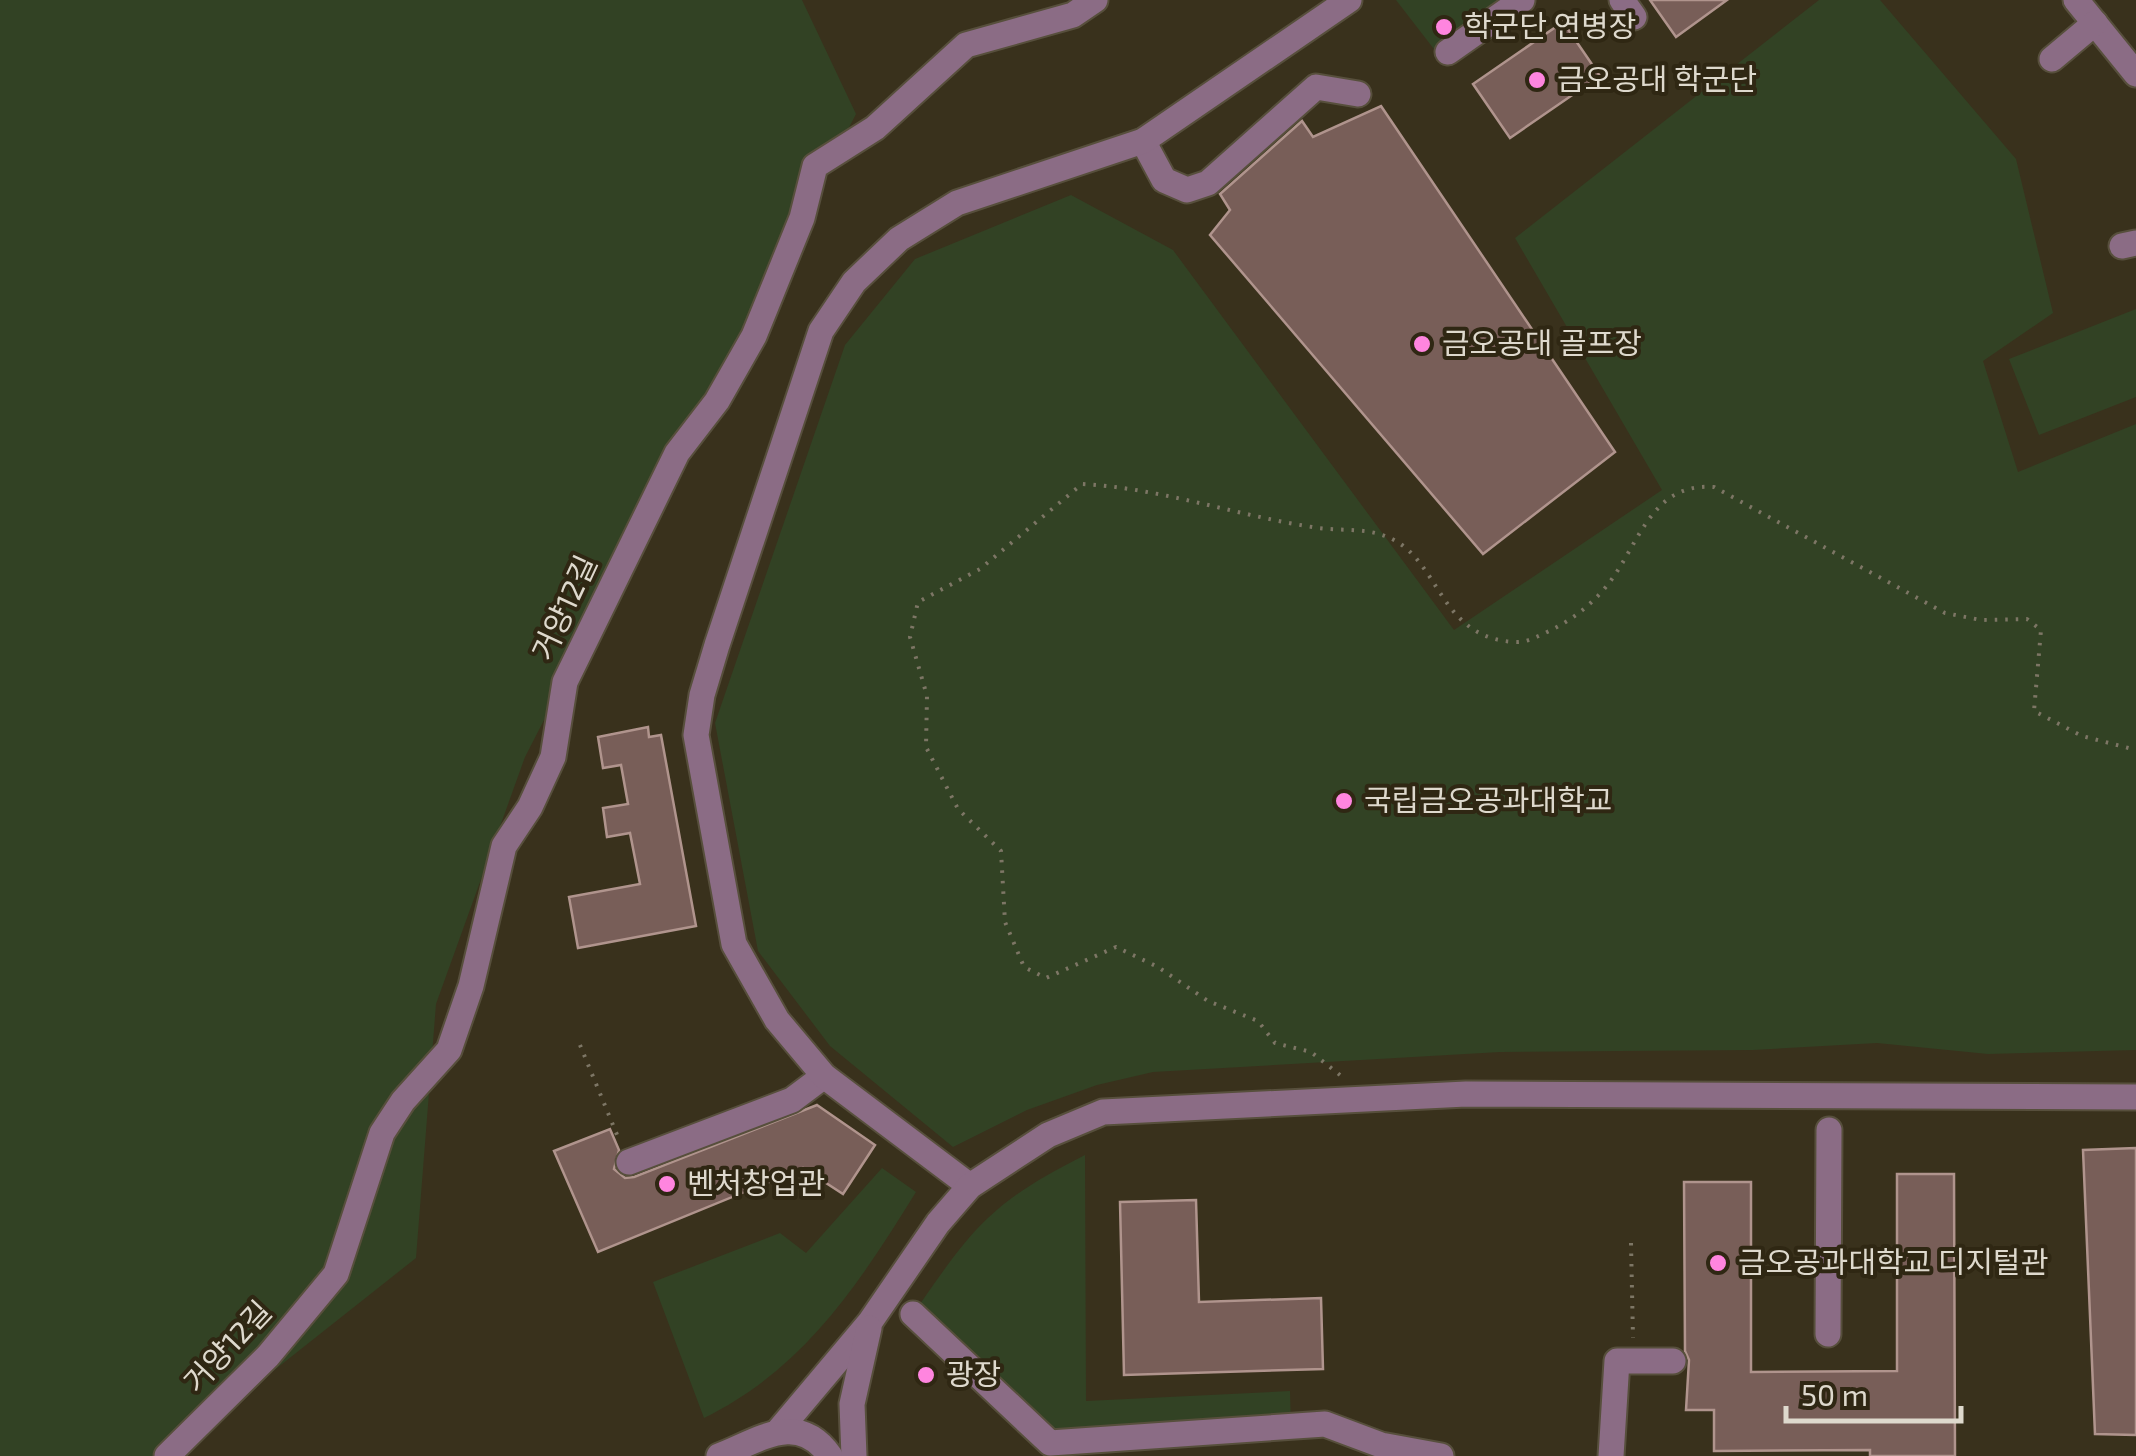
<svg xmlns="http://www.w3.org/2000/svg" width="2136" height="1456" viewBox="0 0 2136 1456" font-family="'Exo 2','Noto Sans KR',sans-serif">
  <rect width="100%" height="100%" fill="#39311c"/>
  <!-- green -->
  <g fill="#324224">
    <path d="M 0,0 L 802,0 L 856,114 L 525,757 L 436,1004 L 416,1258 L 166,1456 L 0,1456 Z"/>
    <path d="M 1396,0 L 1507,0 L 1437,53 Z"/>
    <path d="M 1819,0 L 1880,0 L 2016,159 L 2053,313 L 1983,361 L 2018,472 L 2136,424 L 2136,1050 L 1988,1054 L 1877,1043 L 1753,1050 L 1500,1052 L 1153,1072 L 1097,1085 L 1027,1110 L 953,1147 L 830,1046 L 758,951 L 715,723 L 845,345 L 915,259 L 1071,195 L 1173,250 L 1454,630 L 1662,490 L 1515,238 Z"/>
    <path d="M 2136,309 L 2136,397 L 2039,435 L 2009,359 Z"/>
    <path d="M 1085,1155 L 1086,1401 L 1290,1391 L 1291,1427 L 1051,1435 L 920,1304 C 976,1223 996,1200 1085,1155 Z"/>
    <path d="M 882,1168 L 916,1192 C 859,1284 804,1369 704,1418 L 653,1282 L 780,1233 L 806,1253 Z"/>
  </g>
  <!-- building -->
  <g fill="#785e58" stroke="#b0948d" stroke-width="2.5">
    <path d="M 1650,0 L 1727,0 L 1676,37 Z"/>
    <path d="M 1563,22 L 1600,76 L 1510,138 L 1473,84 Z"/>
    <path d="M 1381,106 L 1615,452 L 1483,554 L 1210,235 L 1230,210 L 1220,194 L 1302,121 L 1313,137 Z"/>
    <path d="M 648,727 L 649,737 L 661,735 L 696,926 L 578,948 L 569,897 L 640,884 L 630,833 L 607,837 L 603,808 L 628,804 L 621,765 L 603,768 L 598,737 Z"/>
    <path d="M 817,1105 L 875,1145 L 843,1194 L 803,1168 L 598,1252 L 554,1151 L 610,1129 L 619,1150 L 614,1169 L 625,1178 L 634,1177 Z"/>
    <path d="M 2136,1148 L 2136,1435 L 2095,1434 L 2083,1150 Z"/>
    <path d="M 1897,1174 L 1954,1174 L 1955,1456 L 1870,1456 L 1870,1450 L 1714,1451 L 1714,1410 L 1686,1410 L 1689,1360 L 1685,1351 L 1684,1182 L 1751,1182 L 1751,1372 L 1897,1371 Z"/>
    <path d="M 1196,1200 L 1199,1302 L 1321,1298 L 1323,1369 L 1124,1375 L 1120,1202 Z"/>
  </g>
  <g fill="none" stroke-linecap="round" stroke-linejoin="round">
    <!-- minor casing -->
    <g stroke="#574f3c" stroke-width="29">
      <g id="minor">
        <path d="M 1622,0 L 1634,17"/>
        <path d="M 2076,0 L 2136,74"/>
        <path d="M 1448,52 L 1522,0"/>
        <path d="M 2052,59 L 2095,23"/>
        <path d="M 1143,141 L 1164,180 L 1187,190 L 1208,183 L 1316,87 L 1358,94"/>
        <path d="M 2122,246 L 2136,243"/>
        <path d="M 629,1162 L 792,1100 L 824,1076"/>
        <path d="M 970,1186 L 824,1076 L 777,1020 L 734,944 L 696,735 L 702,695 L 717,645 L 821,331 L 854,282 L 899,239 L 957,203 L 1143,141 L 1349,0"/>
        <path d="M 913,1314 L 1050,1443 L 1325,1424 L 1381,1445 L 1441,1456"/>
        <path d="M 1828,1334 L 1829,1130"/>
        <path d="M 780,1429 L 870,1322 L 938,1223 L 970,1186 L 1048,1135 L 1103,1112 L 1466,1094 L 2136,1097"/>
        <path d="M 167,1456 L 268,1356 L 336,1274 L 382,1133 L 403,1101 L 449,1050 L 471,986 L 504,846 L 530,807 L 553,757 L 565,682 L 677,453 L 717,401 L 754,336 L 802,218 L 815,166 L 875,128 L 966,45 L 1073,15 L 1095,0"/>
        <path d="M 719,1456 C 758,1441 798,1410 830,1456"/>
        <path d="M 854,1456 L 852,1404 L 869,1328"/>
        <path d="M 1611,1456 L 1617,1361 L 1673,1361"/>
      </g>
    </g>
    <!-- path -->
    <g stroke="#7d7665" stroke-width="4" stroke-dasharray="2.5 8" stroke-linecap="butt">
      <path d="M 580,1045 L 620,1142"/>
      <path d="M 1340,1075 L 1311,1052 L 1275,1043 L 1258,1021 L 1208,1001 L 1158,967 L 1116,947 L 1046,978 L 1024,967 L 1005,922 L 1001,851 L 958,809 L 926,747 L 927,696 L 910,637 L 918,602 L 980,569 L 1082,484 C 1160,488 1235,515 1312,527 C 1340,532 1368,526 1394,540 C 1441,565 1441,640 1517,642 C 1527,642 1536,637 1545,633 C 1569,622 1588,608 1605,588 C 1639,548 1649,482 1714,487 L 1945,613 L 1981,620 L 2027,619 L 2041,630 L 2034,711 L 2082,736 L 2136,750"/>
      <path d="M 1631,1243 L 1633,1338"/>
    </g>
    <!-- minor -->
    <use href="#minor" stroke="#8b6c85" stroke-width="25"/>
  </g>
  <!-- markers -->
  <g fill="#ff85df" stroke="#2f2713" stroke-width="4">
    <circle cx="1444" cy="27" r="10"/>
    <circle cx="1537" cy="80" r="10"/>
    <circle cx="1422" cy="344" r="10"/>
    <circle cx="1344" cy="801" r="10"/>
    <circle cx="667" cy="1184" r="10"/>
    <circle cx="1718" cy="1263" r="10"/>
    <circle cx="926" cy="1375" r="10"/>
  </g>
  <g text-anchor="middle" stroke-width="8" stroke-linejoin="round" paint-order="stroke">
    <!-- poi labels -->
    <g font-size="30" fill="#ded9cd" stroke="#2f2713" text-anchor="start">
      <text x="1464" y="37">학군단 연병장</text>
      <text x="1557" y="90">금오공대 학군단</text>
      <text x="1442" y="354">금오공대 골프장</text>
      <text x="1364" y="811">국립금오공과대학교</text>
      <text x="687" y="1194">벤처창업관</text>
      <text x="1738" y="1273">금오공과대학교 디지털관</text>
      <text x="946" y="1385">광장</text>
    </g>
    <!-- street labels -->
    <g font-size="30" fill="#ded9cd" stroke="#2f2713">
      <text transform="translate(565 608) rotate(-65)" y="10">거양12길</text>
      <text transform="translate(228 1347) rotate(-47)" y="10">거양12길</text>
    </g>
  </g>
  <!-- scale -->
  <path d="M1786 1406v15h175v-15" fill="none" stroke="#ded9cd" stroke-width="5"/>
  <text x="1801" y="1406" font-size="30" fill="#ded9cd" stroke="#2f2713" stroke-width="8" paint-order="stroke">50 m</text>
</svg>
